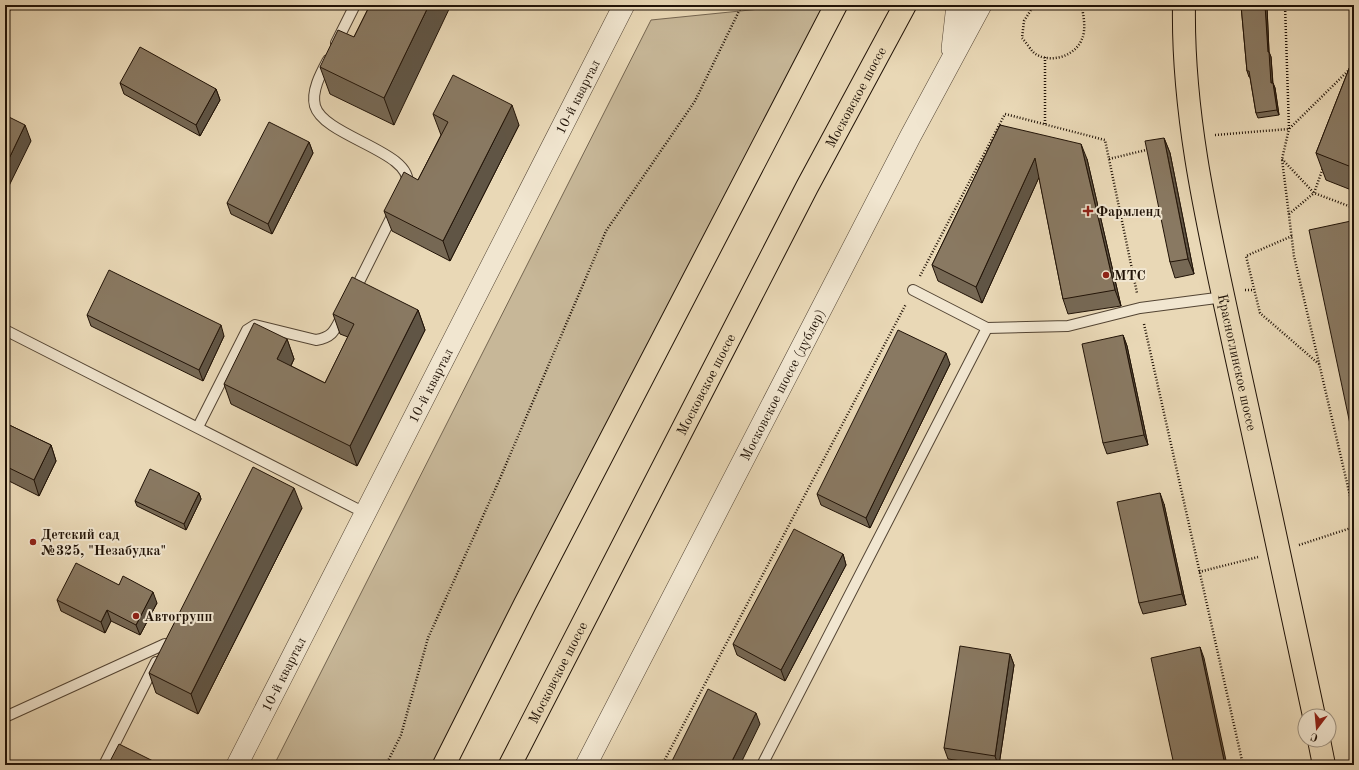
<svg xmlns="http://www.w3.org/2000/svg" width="1359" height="770" viewBox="0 0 1359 770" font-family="'Old Standard TT',serif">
  <rect width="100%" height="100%" fill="#e9d8b6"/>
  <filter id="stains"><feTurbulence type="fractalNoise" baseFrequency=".005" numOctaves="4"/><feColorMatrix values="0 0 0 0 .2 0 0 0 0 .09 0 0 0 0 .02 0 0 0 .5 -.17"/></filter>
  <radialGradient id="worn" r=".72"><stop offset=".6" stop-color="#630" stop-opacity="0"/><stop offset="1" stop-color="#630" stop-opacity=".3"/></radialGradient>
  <!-- green -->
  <path fill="#c7b798" stroke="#746550" d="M 779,5 L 835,5 L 445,765 L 274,765 L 651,20 L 770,8 Z"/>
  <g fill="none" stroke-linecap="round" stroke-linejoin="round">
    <!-- lane casing -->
    <g stroke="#534433" stroke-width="12">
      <g id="lane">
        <path d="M 5,8 L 7,5"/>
        <path d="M 336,43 L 355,5"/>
        <path d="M 328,60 C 321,73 311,91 315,106 C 324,137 415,152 407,185"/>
        <path d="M 913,290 L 987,328 L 1068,326 L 1140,308 L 1224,297"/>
        <path d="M 354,292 L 394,212"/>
        <path d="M 5,330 L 365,513"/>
        <path d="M 198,427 L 247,330 L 255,325 L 316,340 C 334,337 335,329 343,314"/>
        <path d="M 5,717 L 165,644"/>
        <path d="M 104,765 L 156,662"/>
        <path d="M 762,765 L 987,328"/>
      </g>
    </g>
    <!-- street casing -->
    <g stroke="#534433" stroke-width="22">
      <g id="street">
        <path d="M 952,49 L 957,5"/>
        <path id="s1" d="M 237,765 L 624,5"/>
        <path id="s2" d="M 586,765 L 910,137 L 981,5"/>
      </g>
    </g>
    <!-- primary casing -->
    <g stroke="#211307" stroke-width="24">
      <g id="primary">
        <path id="s3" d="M 1184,5 C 1182,120 1210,234 1234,346 C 1261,469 1288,593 1314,716"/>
        <path d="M 1319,740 L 1324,765"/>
        <path d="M 444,765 L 525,604 L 836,5"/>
        <path id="s4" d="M 510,765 L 807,187 L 905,5"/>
      </g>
    </g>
    <!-- path -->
    <g stroke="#211307" stroke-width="2.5" stroke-dasharray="1 2" stroke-linecap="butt">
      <path d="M 1034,5 L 1024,21 L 1022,38 C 1026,42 1030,49 1034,53 C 1049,64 1075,57 1082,39 C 1086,31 1084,14 1081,5"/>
      <path d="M 1285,5 L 1289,129 L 1282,159 L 1294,256 L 1354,513"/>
      <path d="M 1045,124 L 1045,56"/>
      <path d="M 1215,135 L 1289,129 L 1354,65"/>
      <path d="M 1109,159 L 1150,149"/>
      <path d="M 1282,159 L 1314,193 L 1354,208"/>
      <path d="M 1289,214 L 1314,193 L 1323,168"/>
      <path d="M 1292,236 L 1246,256 L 1260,313 L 1320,365"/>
      <path d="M 920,276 L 1005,114 L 1105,140 L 1137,293"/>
      <path d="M 1245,290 L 1254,290"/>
      <path d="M 1144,324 L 1243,765"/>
      <path d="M 1299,545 L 1354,527"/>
      <path d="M 1199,572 L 1258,557"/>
      <path d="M 386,765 L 401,735 L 428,638 L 498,483 L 606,231 L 695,101 L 742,5"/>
      <path d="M 662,765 L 906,304"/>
    </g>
    <!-- lane -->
    <use href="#lane" stroke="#f1e6d0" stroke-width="10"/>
    <!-- street -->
    <use href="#street" stroke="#f1e6d0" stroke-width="21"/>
    <!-- primary -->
    <use href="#primary" stroke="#e9d8b6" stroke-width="22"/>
  </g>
  <!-- wall -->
  <g fill="#766854" stroke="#211307">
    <path d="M 370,5 L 394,125 L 330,94 L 320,67 L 354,37 Z"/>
    <path d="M 1241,5 L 1266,5 L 1267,7 L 1269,52 L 1271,57 L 1273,83 L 1275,88 L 1279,115 L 1258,118 L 1256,113 L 1250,77 L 1249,77 L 1247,71 Z"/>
    <path d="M 1354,56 L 1354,191 L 1326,180 L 1316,153 Z"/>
    <path d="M 120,83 L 216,89 L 220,100 L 200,136 L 124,94 Z"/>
    <path d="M 433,114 L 519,125 L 450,261 L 392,231 L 384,211 L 418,180 L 441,135 Z"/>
    <path d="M 1000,125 L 1087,159 L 1121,306 L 1068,314 L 1063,299 L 1039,177 L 982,303 L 938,281 L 932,265 Z"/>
    <path d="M 1164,138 L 1170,153 L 1194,274 L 1175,278 L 1170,262 Z"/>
    <path d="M 309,142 L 313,153 L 272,234 L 231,214 L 227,203 Z"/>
    <path d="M 418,310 L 425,330 L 357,466 L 231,404 L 224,384 L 287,339 L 294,359 L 291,366 L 325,383 L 348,337 L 340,334 L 333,314 Z"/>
    <path d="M 87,315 L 224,336 L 203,381 L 91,326 Z"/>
    <path d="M 1123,335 L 1127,346 L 1148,445 L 1107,454 L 1103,443 Z"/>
    <path d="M 950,364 L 870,528 L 821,505 L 817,494 Z"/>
    <path d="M 5,423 L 51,445 L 56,461 L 39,496 L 5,479 Z"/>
    <path d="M 199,493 L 201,499 L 186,530 L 137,506 L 135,501 Z"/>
    <path d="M 1164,504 L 1186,605 L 1143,614 L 1139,603 Z"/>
    <path d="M 302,508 L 198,714 L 156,693 L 149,673 Z"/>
    <path d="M 843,554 L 846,565 L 785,681 L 737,655 L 733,644 Z"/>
    <path d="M 119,585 L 157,603 L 140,635 L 111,621 L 105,633 L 61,611 L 57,600 Z"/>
    <path d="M 1010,654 L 1014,665 L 999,765 L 988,765 L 948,759 L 944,748 Z"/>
  </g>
  <!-- shaded-wall -->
  <g fill="#605545" stroke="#211307">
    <path d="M 429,5 L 451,5 L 394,125 L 384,98 Z"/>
    <path d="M 1265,5 L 1266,5 L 1267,7 L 1269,52 L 1271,57 L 1273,88 L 1271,83 L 1268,52 Z"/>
    <path d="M 1273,83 L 1275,88 L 1279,115 L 1277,110 Z"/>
    <path d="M 216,89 L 220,100 L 200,136 L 196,125 Z"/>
    <path d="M 512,105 L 519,125 L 450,261 L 443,241 Z"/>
    <path d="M 25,125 L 31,141 L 5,194 L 5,167 Z"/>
    <path d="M 1164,138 L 1170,153 L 1194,274 L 1188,259 Z"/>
    <path d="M 309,142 L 313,153 L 272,234 L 268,224 Z"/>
    <path d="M 1081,144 L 1087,159 L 1121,306 L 1115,290 Z"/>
    <path d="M 1035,158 L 1041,173 L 982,303 L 976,287 Z"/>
    <path d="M 1351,221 L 1354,230 L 1354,236 Z"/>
    <path d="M 418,310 L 425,330 L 357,466 L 350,446 Z"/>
    <path d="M 221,325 L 224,336 L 203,381 L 199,370 Z"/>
    <path d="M 1123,335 L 1127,346 L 1148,445 L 1144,435 Z"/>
    <path d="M 287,339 L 294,359 L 284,379 L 277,359 Z"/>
    <path d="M 946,353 L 950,364 L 870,528 L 866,518 Z"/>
    <path d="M 51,445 L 56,461 L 39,496 L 34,480 Z"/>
    <path d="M 294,488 L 302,508 L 198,714 L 191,694 Z"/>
    <path d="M 199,493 L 201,499 L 186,530 L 184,524 Z"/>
    <path d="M 1160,493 L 1164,504 L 1186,605 L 1182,594 Z"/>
    <path d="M 843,554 L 846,565 L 785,681 L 781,670 Z"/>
    <path d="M 153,592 L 157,603 L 140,635 L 136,625 Z"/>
    <path d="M 107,610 L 111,621 L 105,633 L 101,622 Z"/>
    <path d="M 1200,647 L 1204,658 L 1227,765 L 1225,765 Z"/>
    <path d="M 1010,654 L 1014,665 L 999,765 L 998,765 L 995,756 Z"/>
    <path d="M 756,713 L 760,724 L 740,765 L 730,765 Z"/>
  </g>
  <!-- building -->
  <g fill="#897962" stroke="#211307">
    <path d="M 370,5 L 429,5 L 384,98 L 320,67 L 338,30 L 354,37 Z"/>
    <path d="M 1241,5 L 1265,5 L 1268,52 L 1269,52 L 1271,83 L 1273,83 L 1277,110 L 1256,113 L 1249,71 L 1247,71 Z"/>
    <path d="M 140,47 L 216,89 L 196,125 L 120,83 Z"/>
    <path d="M 1354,56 L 1354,168 L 1316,153 Z"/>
    <path d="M 453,75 L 512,105 L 443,241 L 384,211 L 404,172 L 418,180 L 448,122 L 433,114 Z"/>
    <path d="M 5,115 L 25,125 L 5,167 Z"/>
    <path d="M 269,122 L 309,142 L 268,224 L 227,203 Z"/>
    <path d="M 1000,125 L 1081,144 L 1115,290 L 1063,299 L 1035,158 L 976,287 L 932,265 Z"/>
    <path d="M 1164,138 L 1188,259 L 1170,262 L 1145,141 Z"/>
    <path d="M 1351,221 L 1354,236 L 1354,443 L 1309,230 Z"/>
    <path d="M 109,270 L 221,325 L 199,370 L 87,315 Z"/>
    <path d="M 352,277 L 418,310 L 350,446 L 224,384 L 254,323 L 287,339 L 277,359 L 325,383 L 354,324 L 333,314 Z"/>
    <path d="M 898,330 L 946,353 L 866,518 L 817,494 Z"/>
    <path d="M 1123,335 L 1144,435 L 1103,443 L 1082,344 Z"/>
    <path d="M 5,423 L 51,445 L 34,480 L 5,466 Z"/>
    <path d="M 253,467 L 294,488 L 191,694 L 149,673 Z"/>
    <path d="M 150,469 L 199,493 L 184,524 L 135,501 Z"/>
    <path d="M 1160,493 L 1182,594 L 1139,603 L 1117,502 Z"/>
    <path d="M 794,529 L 843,554 L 781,670 L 733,644 Z"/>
    <path d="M 76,563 L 119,585 L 123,576 L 153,592 L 136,625 L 107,610 L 101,622 L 57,600 Z"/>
    <path d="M 960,646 L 1010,654 L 995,756 L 944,748 Z"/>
    <path d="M 1200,647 L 1225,765 L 1174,765 L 1151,658 Z"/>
    <path d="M 708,689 L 756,713 L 730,765 L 670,765 Z"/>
    <path d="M 119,744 L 159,764 L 158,765 L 108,765 Z"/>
  </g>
  <!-- markers -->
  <g fill="#8f2418" stroke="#f1e6d0" stroke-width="1.5">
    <path d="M1086 205h4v4h4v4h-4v4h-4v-4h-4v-4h4z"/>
    <circle cx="1106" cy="275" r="4"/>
    <circle cx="33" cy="542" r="4"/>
    <circle cx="136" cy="616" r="4"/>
  </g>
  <g text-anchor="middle" stroke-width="4" stroke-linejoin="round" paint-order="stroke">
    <!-- street labels -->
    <g font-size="14" fill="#211307" stroke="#f1e6d0">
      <text dy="5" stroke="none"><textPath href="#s1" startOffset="750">10-й квартал</textPath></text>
      <text dy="5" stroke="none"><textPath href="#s4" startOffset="752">Московское шоссе</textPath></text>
      <text dy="5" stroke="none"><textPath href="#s3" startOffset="362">Красноглинское шоссе</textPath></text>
      <text dy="5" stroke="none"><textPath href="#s4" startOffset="428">Московское шоссе</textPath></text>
      <text dy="5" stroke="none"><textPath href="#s1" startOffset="426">10-й квартал</textPath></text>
      <text dy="5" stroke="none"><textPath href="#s2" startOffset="428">Московское шоссе (дублер)</textPath></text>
      <text dy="5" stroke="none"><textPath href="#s4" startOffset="104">Московское шоссе</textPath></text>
      <text dy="5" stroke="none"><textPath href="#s1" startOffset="102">10-й квартал</textPath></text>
    </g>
    <!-- poi labels -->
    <g font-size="14" font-weight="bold" fill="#211307" stroke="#f1e6d0" text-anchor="start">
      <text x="1096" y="216">Фармленд</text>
      <text x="1114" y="280">МТС</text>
      <text x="41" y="539">Детский сад<tspan x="41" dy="16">№325, "Незабудка"</tspan></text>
      <text x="144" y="621">Автогрупп</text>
    </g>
  </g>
  <!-- margin -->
  <rect width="1359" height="770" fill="none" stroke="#e9d8b6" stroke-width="20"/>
  <rect x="6" y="6" width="1347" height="758" fill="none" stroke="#211307" stroke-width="2"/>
  <rect x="10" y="10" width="1339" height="750" fill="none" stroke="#211307"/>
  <!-- north arrow -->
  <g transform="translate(1317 728) rotate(196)"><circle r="19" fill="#f1e6d0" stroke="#9e9280"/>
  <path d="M0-3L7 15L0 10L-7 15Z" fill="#8f2418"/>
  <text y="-6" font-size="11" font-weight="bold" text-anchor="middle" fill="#211307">С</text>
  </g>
  <rect width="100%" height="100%" filter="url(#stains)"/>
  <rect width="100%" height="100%" fill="url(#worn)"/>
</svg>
